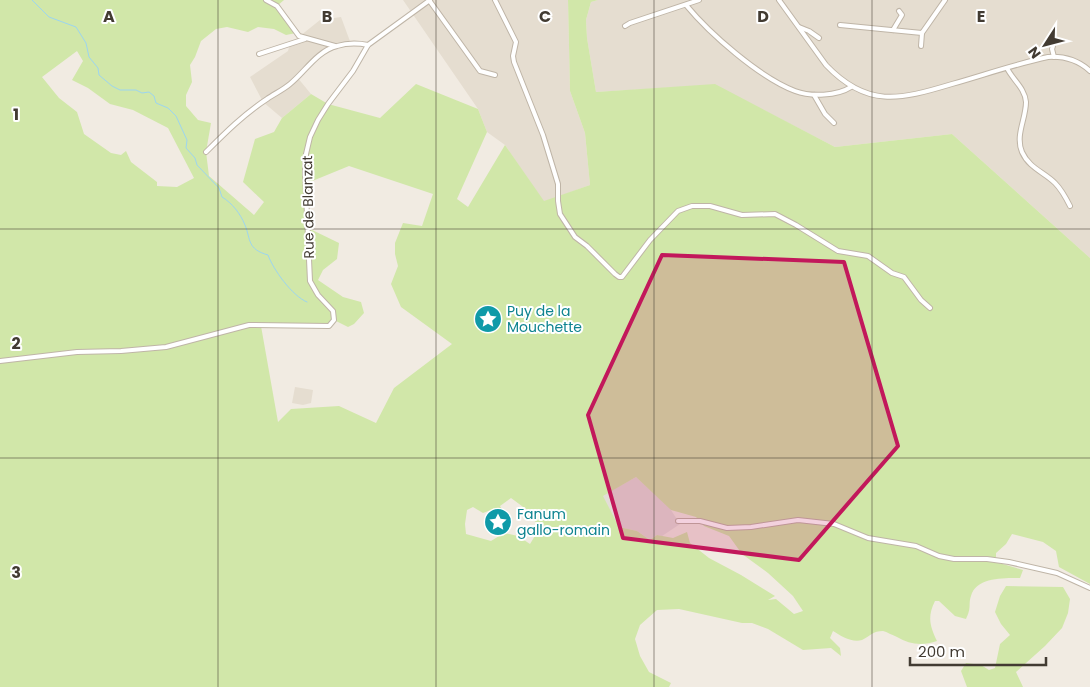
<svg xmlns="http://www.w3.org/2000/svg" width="1090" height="687" viewBox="0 0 1090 687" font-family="Poppins,sans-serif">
  <rect width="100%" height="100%" fill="#f1ebe2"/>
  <!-- residential -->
  <g fill="#e5ddd0">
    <path d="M 403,0 L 568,0 L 570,91 L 585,133 L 590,185 L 544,202 L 505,145 L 487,132 L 478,109 Z"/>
    <path d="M 598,0 L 1090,0 L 1090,258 L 952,134 L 835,147 L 715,85 L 596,92 L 587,38 L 586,20 L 591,2 Z"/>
    <path d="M 341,17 L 351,44 L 337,46 L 326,52 L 297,77 L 311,94 L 282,118 L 263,102 L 250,77 L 288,51 L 290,44 L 320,20 Z"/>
    <path d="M 295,387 L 313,390 L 311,403 L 303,405 L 292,403 Z"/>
  </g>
  <!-- industrial -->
  <path fill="#e3ddd7" d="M 636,477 L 669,507 L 680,524 L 662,536 L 657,535 L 650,540 L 637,531 L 619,527 L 602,496 Z"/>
  <!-- green -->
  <g fill="#d1e7a9" fill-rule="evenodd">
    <path d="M 0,0 L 284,0 L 277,6 L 296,33 L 286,35 L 274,29 L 258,27 L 248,32 L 227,27 L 216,29 L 201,41 L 195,57 L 190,65 L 192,82 L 186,95 L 186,106 L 198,120 L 211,123 L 206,152 L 209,176 L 254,215 L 264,202 L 243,182 L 255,139 L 274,132 L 282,118 L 311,94 L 328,104 L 380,118 L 416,84 L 478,109 L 487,132 L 457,199 L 468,207 L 505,145 L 544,201 L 590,185 L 585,133 L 570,91 L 568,0 L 598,0 L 591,2 L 586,20 L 587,38 L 596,92 L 715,84 L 835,147 L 952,134 L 1090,258 L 1090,584 L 1059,567 L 1056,551 L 1043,542 L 1012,534 L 1006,544 L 996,553 L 996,562 L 1023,570 L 1020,578 C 1004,578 976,577 971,596 C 968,605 972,607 966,619 L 955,616 L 939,601 L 935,601 C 927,617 930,626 937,641 C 923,646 910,645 897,637 C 892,635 887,632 883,631 C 873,631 870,636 862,640 C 852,643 841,636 833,631 L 830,638 L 840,648 L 841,656 L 831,648 L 803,650 L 768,629 L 752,623 L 742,623 L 679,609 L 657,610 L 640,625 L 635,639 L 640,656 L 649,672 L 671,683 L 669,687 L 0,687 ZM 77,51 L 83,61 L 72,80 L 88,88 L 110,104 L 133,110 L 168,128 L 194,178 L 177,187 L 157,186 L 157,182 L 131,162 L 126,151 L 121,155 L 111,153 L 84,134 L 77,112 L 59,98 L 42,77 ZM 349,166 L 433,194 L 422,226 L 403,223 L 395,243 L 395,254 L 398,266 L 391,284 L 401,307 L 452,344 L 394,388 L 376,423 L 339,406 L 291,409 L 278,422 L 261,326 L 329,326 L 334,320 L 348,327 L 354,324 L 364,313 L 361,302 L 343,297 L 318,280 L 323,270 L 337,259 L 339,243 L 308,228 L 305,184 ZM 636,477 L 671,510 L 696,517 L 704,526 L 729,536 L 742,554 L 768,573 L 793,596 L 803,611 L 794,614 L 776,599 L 768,600 L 775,596 L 741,575 L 709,558 L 690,543 L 687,532 L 673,538 L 657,535 L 650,540 L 637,531 L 619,527 L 603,496 ZM 511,498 L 534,515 L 532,519 L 541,526 L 530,544 L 518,536 L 504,533 L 491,541 L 466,534 L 465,524 L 467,510 L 473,507 L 483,513 L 491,510 L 496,516 L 506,517 L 500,506 Z"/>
    <path d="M 1006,586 L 1063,587 L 1070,599 L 1068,613 L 1062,628 L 1045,646 L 1016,672 L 1023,687 L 967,687 L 961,671 L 966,663 L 981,665 L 989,670 L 995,668 L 1000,644 L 1010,635 L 1001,624 L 995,612 L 1000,596 Z"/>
  </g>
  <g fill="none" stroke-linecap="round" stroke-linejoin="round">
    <!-- stream -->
    <path stroke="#9cd5f0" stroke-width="1" d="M 32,0 L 49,17 L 76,27 L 86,43 L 89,57 L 98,68 L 99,75 L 112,86 L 120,90 L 136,90 L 142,93 L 149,92 L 154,96 L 156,103 L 168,108 L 176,116 L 187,140 L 186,148 L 195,158 L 197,165 L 219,188 L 222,197 C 232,203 240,213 245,225 C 251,240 247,249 268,255 C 273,269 292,296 307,302"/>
    <!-- street casing -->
    <g stroke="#bfb5a7" stroke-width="6">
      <g id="street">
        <path d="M 266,0 L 277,6 L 299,36 L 335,46"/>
        <path d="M 429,0 L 480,71 L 495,75"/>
        <path d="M 495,0 L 516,42 L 513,56 L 514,62 L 543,135 L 558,184 L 558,201 L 560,214 L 575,237 L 587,246 L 615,274 L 619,277 L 622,277 L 650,240 L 678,211 L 692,206 L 710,206 L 742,215 L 775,214 L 796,225 L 838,251 L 868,256 L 892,273 L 904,277 L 921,300 L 930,308"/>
        <path d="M 779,0 L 826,65 C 867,108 899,100 952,84 C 984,75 1015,64 1048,57 C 1064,56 1078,60 1090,71"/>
        <path d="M 686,5 C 710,34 759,77 795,91 C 811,97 837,96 851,87"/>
        <path d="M 840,25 L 922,33 L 945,0"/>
        <path d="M 625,26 L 630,23 L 699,0"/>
        <path d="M 799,27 L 809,31 L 819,38"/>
        <path d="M 893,30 L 902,15 L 899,11"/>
        <path d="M 921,46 L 922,33"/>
        <path d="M 1053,46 L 1052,49 L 1054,57"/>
        <path d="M 259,54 L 305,39"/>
        <path d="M 1007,68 C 1012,79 1025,88 1026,102 C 1026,119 1015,135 1022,152 C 1029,168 1044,172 1055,183 C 1062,190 1066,198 1070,206"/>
        <path d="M 814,95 L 825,114 L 834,123"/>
        <path d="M 206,152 C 225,133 244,114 267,99 C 274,94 283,90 290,84 C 305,72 317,51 337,46 C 347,43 358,43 368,45"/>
        <path d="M 0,361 L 77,352 L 121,351 L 166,347 L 249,325 L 329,326 L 334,320 L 333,311 L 318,295 L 310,281 L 305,172 L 306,154 L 310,137 L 318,120 L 328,104 L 353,71 L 368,45 L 430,0"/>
        <path d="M 678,521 L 700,521 L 727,528 L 751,527 L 798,520 L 834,524 L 868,538 L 916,546 L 939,556 L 954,559 L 987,559 L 1009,562 L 1057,573 L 1090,588"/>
      </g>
    </g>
    <!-- street -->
    <use href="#street" stroke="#fff" stroke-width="4"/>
  </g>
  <!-- marked area -->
  <path fill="#c2185b" fill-opacity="0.2" stroke="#c2185b" stroke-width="4" stroke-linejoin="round" d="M 662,255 L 844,262 L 898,446 L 799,560 L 623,538 L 588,415 Z"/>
  <!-- grid -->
  <path fill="none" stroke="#423b32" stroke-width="1" stroke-opacity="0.55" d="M 218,0 L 218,687M 436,0 L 436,687M 654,0 L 654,687M 872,0 L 872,687M 0,229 L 1090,229M 0,458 L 1090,458"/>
  <!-- icons -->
  <defs>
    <g id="sight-disc" transform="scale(1.4375)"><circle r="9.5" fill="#0f9aa8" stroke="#fff"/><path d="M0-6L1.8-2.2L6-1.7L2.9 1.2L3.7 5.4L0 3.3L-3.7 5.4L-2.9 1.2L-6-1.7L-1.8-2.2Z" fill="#fff"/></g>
  </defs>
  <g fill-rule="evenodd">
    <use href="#sight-disc" x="488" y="319"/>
    <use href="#sight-disc" x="498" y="522"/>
  </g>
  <g text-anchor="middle" stroke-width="4" stroke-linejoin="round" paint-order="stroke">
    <!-- street labels -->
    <g font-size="14" fill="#423b32" stroke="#fff">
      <text transform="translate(308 207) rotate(-91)" y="5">Rue de Blanzat</text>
    </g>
    <!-- culture labels -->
    <g font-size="14" fill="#0d838f" stroke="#fff" text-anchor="start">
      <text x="507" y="316">Puy de la<tspan x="507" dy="16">Mouchette</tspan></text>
      <text x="517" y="519">Fanum<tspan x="517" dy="16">gallo-romain</tspan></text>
    </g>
  </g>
  <g font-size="16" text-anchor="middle" font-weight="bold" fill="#423b32" stroke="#fff" stroke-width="4" stroke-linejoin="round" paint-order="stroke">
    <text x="109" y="22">A</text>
    <text x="327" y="22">B</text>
    <text x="545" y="22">C</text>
    <text x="763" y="22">D</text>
    <text x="981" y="22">E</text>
    <text x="16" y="120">1</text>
    <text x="16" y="349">2</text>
    <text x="16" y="578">3</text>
  </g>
  <!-- north arrow -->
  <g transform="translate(1045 45) rotate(234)" stroke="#ffffff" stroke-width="4" paint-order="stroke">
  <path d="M0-4L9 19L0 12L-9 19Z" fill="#423b32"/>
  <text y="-8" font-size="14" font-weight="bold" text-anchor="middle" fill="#423b32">N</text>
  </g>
  <!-- scale -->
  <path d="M910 657v8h136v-8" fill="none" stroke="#423b32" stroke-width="2.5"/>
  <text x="918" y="657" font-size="15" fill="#423b32" stroke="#ffffff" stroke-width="4" paint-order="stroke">200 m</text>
</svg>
